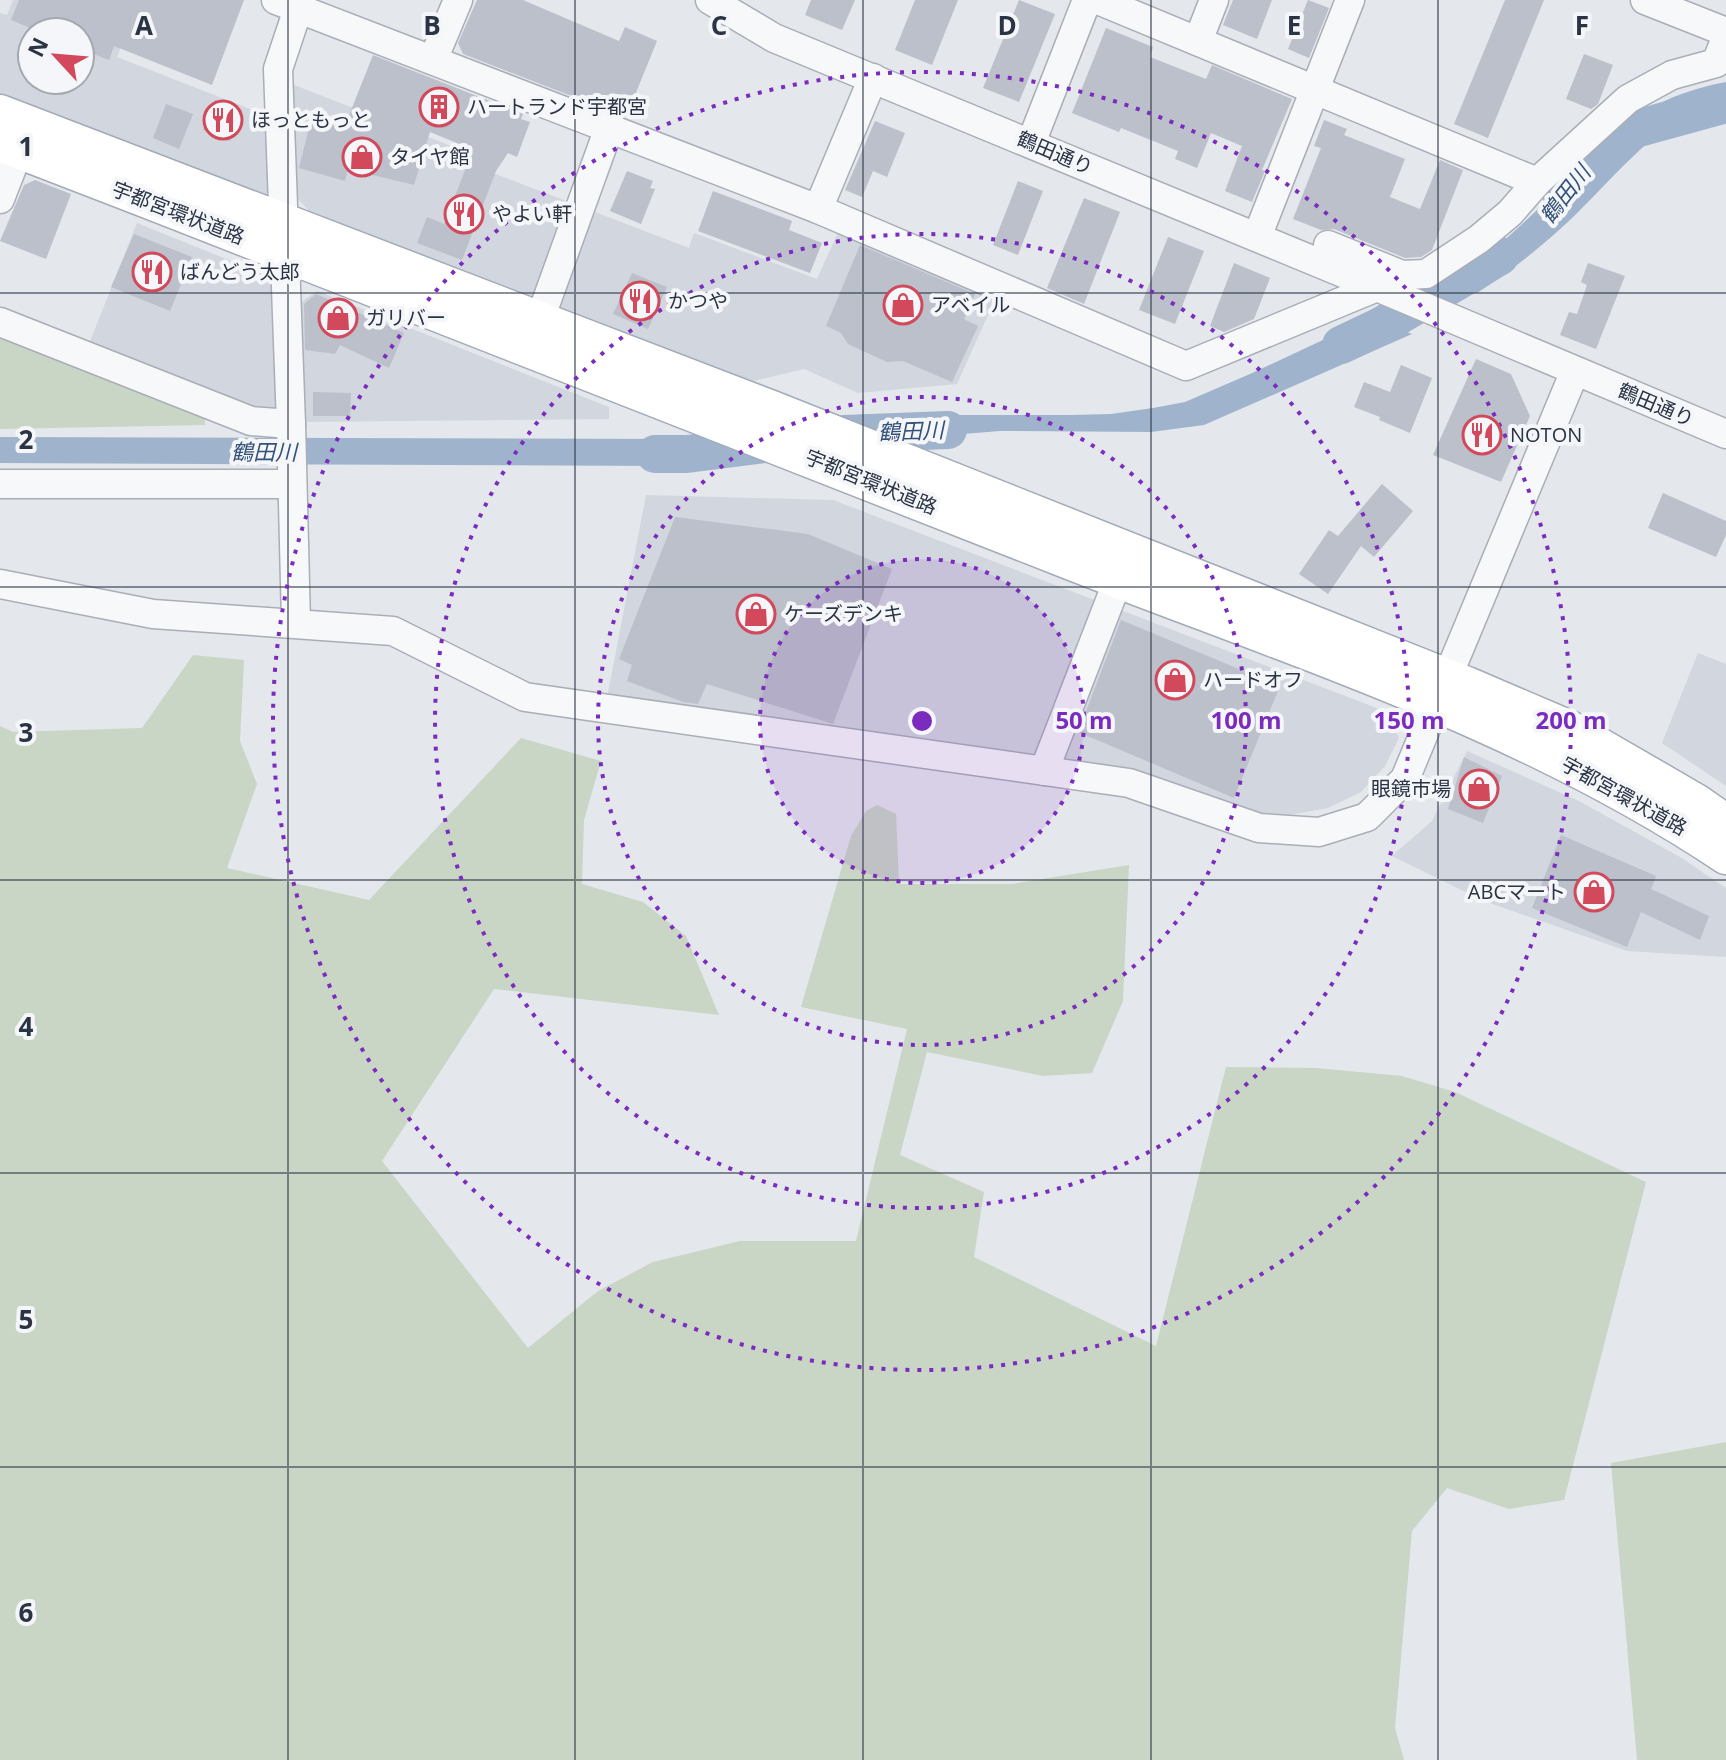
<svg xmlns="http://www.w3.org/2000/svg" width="1726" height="1760" viewBox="0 0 1726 1760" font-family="'Open Sans','Noto Sans JP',sans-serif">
  <rect width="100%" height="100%" fill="#e4e7ec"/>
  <!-- built -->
  <g fill="#d2d6de" fill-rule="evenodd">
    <path d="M 13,0 L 139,0 L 117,57 L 271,117 L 274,205 L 0,98 L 0,13 L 7,15 ZM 32,32 L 80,32 L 80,80 L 32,80 Z"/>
    <path d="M 289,83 L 464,151 L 462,161 L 689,248 L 694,233 L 817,279 L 840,228 L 997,295 L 957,384 L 858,393 L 804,369 L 753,381 L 309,211 L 293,193 Z"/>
    <path d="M 137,223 L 278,280 L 285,418 L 87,349 Z"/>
    <path d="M 317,291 L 609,407 L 609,419 L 303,422 L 300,303 Z"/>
    <path d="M 646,495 L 833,500 L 1387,712 L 1399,738 L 1385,766 L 1361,792 L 1328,808 L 1267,819 L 607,698 Z"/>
    <path d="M 1698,653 L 1726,664 L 1726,786 L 1662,743 Z"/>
    <path d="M 1467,751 L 1579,801 L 1680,857 L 1726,888 L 1726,957 L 1627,951 L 1484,901 L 1392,856 L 1432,821 Z"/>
  </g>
  <!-- green -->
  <g fill="#c9d6c5">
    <path d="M 0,322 L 205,402 L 205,425 L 0,429 Z"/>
    <path d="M 193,655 L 244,660 L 240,741 L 257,784 L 227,868 L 369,900 L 521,738 L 601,761 L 584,820 L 582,884 L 643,902 L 686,936 L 719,1015 L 494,989 L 382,1161 L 528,1348 L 598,1291 L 653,1262 L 740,1241 L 856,1241 L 907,1029 L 801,1007 L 851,836 L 866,811 L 877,805 L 896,814 L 899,884 L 1012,884 L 1129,865 L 1123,1001 L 1092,1073 L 1043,1076 L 927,1052 L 900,1155 L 984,1192 L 974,1257 L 1156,1346 L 1226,1067 L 1316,1068 L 1402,1076 L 1455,1092 L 1646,1182 L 1564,1500 L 1509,1509 L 1447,1488 L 1412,1531 L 1395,1728 L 1404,1760 L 0,1760 L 0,726 L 13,732 L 142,728 Z"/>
    <path d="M 1726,1442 L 1726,1760 L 1637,1760 L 1611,1463 Z"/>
  </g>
  <!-- water -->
  <g fill="#9fb4cc">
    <path d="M 1726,82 L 1726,102 C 1718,104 1709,105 1702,107 C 1657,123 1605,187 1570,220 C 1541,247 1510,272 1477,293 L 1451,281 C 1523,234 1577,163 1646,112 C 1668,96 1700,87 1726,82 Z"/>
    <path d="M 1372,317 L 1412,334 L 1204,425 L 1151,432 L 1000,431 L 914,438 L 857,415 L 1070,415 L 1111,414 L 1153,408 L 1185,402 L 1250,374 Z"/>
    <path d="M 0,437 L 679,439 L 722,458 L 663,466 L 0,463 Z"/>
  </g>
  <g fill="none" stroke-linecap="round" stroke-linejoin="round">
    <!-- river -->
    <g stroke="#9fb4cc" stroke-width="38">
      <path d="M 1562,198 L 1601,148 L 1628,131 L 1726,104"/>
      <path d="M 1341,345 L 1381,326 L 1500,256"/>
      <path d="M 655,454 L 687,454 L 844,434 L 948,430"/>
    </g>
  </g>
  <!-- building -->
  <g fill="#bbc0ca">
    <path d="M 19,0 L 244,0 L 212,85 L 114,46 L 109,60 L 80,49 L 80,32 L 40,32 L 11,20 Z"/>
    <path d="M 477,0 L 523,0 L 619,41 L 625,27 L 657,41 L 626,117 L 463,54 L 458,43 Z"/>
    <path d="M 811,0 L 855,0 L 842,30 L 805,15 Z"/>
    <path d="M 915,0 L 958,0 L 932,65 L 895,50 Z"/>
    <path d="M 1019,0 L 1055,14 L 1019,102 L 983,88 Z"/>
    <path d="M 1233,0 L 1272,0 L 1257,39 L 1223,25 Z"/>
    <path d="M 1308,0 L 1329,8 L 1309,58 L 1288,49 Z"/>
    <path d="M 1505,0 L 1544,0 L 1488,138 L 1454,124 Z"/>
    <path d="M 1106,28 L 1153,47 L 1150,57 L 1206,79 L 1212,65 L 1292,99 L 1262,170 L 1265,171 L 1252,202 L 1225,191 L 1242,146 L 1211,133 L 1197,168 L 1175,159 L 1178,151 L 1121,128 L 1119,132 L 1072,113 Z"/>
    <path d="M 1584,54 L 1613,65 L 1598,104 L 1591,109 L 1566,99 Z"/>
    <path d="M 373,55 L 523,114 L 521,119 L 530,122 L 517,157 L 508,153 L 496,171 L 462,260 L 417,243 L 427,217 L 444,224 L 469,160 L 465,159 L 469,148 L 430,132 L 414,185 L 348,169 L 345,181 L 299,168 L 311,120 L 344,128 Z"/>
    <path d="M 215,100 L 242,110 L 230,141 L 203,130 Z"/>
    <path d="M 166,104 L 193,114 L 179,149 L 153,138 Z"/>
    <path d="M 1324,120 L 1347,129 L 1344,135 L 1405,159 L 1390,197 L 1420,209 L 1440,160 L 1463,170 L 1432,250 L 1421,257 L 1405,258 L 1334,229 L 1321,230 L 1293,219 L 1321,148 L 1314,146 Z"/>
    <path d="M 875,121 L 905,133 L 887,177 L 873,171 L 862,197 L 845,190 Z"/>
    <path d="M 627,171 L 653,181 L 650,188 L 655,189 L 641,224 L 610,211 Z"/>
    <path d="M 35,180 L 71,194 L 46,259 L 0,241 L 24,185 Z"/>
    <path d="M 1018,181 L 1043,191 L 1018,255 L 993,245 Z"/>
    <path d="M 713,191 L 792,221 L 789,230 L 822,243 L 810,273 L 698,231 Z"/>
    <path d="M 1084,198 L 1120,212 L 1084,304 L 1047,288 Z"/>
    <path d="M 134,234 L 192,257 L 170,311 L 111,287 Z"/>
    <path d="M 1168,237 L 1204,251 L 1175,324 L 1139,310 Z"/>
    <path d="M 860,245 L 975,294 L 964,319 L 978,326 L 952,382 L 903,361 L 887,362 L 848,344 L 841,333 L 826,326 Z"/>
    <path d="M 1234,263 L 1270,278 L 1254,319 L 1224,332 L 1210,326 Z"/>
    <path d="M 1588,263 L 1625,276 L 1596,349 L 1560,335 L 1569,312 L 1577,314 L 1587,285 L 1581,282 Z"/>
    <path d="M 632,273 L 667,287 L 648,329 L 613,314 Z"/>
    <path d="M 316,294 L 404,333 L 389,368 L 340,345 L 335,354 L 305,350 L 304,304 Z"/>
    <path d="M 1476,359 L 1511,374 L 1530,416 L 1501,482 L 1433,455 Z"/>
    <path d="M 1401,365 L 1432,378 L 1410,433 L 1379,420 L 1380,417 L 1354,407 L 1364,382 L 1390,392 Z"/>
    <path d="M 313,392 L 351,393 L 350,416 L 313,416 Z"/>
    <path d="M 1382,484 L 1413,511 L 1374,557 L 1361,546 L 1328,594 L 1299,574 L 1329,530 L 1338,536 Z"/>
    <path d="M 1663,493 L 1726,521 L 1726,535 L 1716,557 L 1648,528 Z"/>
    <path d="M 675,517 L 808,534 L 892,569 L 833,724 L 707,684 L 698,704 L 683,702 L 627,681 L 632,665 L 619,659 Z"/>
    <path d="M 1121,620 L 1280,686 L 1234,798 L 1078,732 Z"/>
    <path d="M 1464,757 L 1502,776 L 1483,823 L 1448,809 Z"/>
    <path d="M 1561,835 L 1656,876 L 1651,889 L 1709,916 L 1700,940 L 1641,912 L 1627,947 L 1532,908 Z"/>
  </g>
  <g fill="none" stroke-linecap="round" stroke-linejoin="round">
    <!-- minor casing -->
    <g stroke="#a9aeb7" stroke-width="31">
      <g id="minor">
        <path d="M 276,0 L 818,209 L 1186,366 L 1377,287"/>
        <path d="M 710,0 L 774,38 L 1377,287 L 1726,434"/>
        <path d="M 1098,0 L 1537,182 L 1628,99 L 1672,75 L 1716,63 L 1726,38"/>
        <path d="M 1645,0 L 1726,32"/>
        <path d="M 1198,41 L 1214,0"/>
        <path d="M 433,60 L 458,0"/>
        <path d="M 1031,143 L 1087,0"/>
        <path d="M 0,199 L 19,150"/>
        <path d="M 818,209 L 873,78"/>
        <path d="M 1257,237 L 1350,0"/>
        <path d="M 1328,245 L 1402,275 L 1426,274 L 1479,239 L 1510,213 L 1537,182"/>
        <path d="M 540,319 L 609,128"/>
        <path d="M 0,322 L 251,421 L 291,424"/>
        <path d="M 0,484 L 292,484"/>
        <path d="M 0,584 L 153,614 L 393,631 L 525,697 L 1129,783 L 1259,828 L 1319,832 L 1367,817 L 1405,779 L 1575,371"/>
        <path d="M 296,623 L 291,424 L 278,69 L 301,0"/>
        <path d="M 1044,771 L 1118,580"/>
      </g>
    </g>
    <!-- major casing -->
    <g stroke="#a3abb8" stroke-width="39">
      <g id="major">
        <path d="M 0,113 L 772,409 L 1467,685 L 1570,729 L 1696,802 L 1726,823"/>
        <path d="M 0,143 C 354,279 707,418 1059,557 C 1287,647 1521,719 1726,856"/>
      </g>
    </g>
    <!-- minor -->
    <use href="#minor" stroke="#f7f8fa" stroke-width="28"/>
    <!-- major -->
    <use href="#major" stroke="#fff" stroke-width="36"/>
  </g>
  <!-- grid -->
  <path fill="none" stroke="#2b3445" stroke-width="2" stroke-opacity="0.55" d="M 288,0 L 288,1760M 575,0 L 575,1760M 863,0 L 863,1760M 1151,0 L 1151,1760M 1438,0 L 1438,1760M 0,293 L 1726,293M 0,587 L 1726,587M 0,880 L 1726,880M 0,1173 L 1726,1173M 0,1467 L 1726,1467"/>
  <!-- distance rings -->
  <circle cx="922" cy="721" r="162" fill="#7b2cbf" fill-opacity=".12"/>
  <g fill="none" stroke="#7b2cbf" stroke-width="4" stroke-dasharray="4 8">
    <circle cx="922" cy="721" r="162"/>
    <circle cx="922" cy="721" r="324"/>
    <circle cx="922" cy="721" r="487"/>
    <circle cx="922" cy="721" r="649"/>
  </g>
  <!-- icons -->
  <defs>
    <g id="building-ring" transform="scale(2)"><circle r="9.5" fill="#f4f6f9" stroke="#d1495b" stroke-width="1.5"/><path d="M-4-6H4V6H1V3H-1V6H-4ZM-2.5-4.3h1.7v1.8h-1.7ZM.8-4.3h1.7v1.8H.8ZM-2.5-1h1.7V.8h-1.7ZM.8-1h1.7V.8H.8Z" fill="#d1495b"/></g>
    <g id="restaurant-ring" transform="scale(2)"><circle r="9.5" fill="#f4f6f9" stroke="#d1495b" stroke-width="1.5"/><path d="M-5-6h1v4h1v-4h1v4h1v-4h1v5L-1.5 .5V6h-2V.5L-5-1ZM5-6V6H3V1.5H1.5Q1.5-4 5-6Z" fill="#d1495b"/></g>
    <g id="shop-ring" transform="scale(2)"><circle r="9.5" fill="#f4f6f9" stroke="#d1495b" stroke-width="1.5"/><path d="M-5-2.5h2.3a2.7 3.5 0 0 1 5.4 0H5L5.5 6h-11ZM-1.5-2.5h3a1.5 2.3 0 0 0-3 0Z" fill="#d1495b"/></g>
  </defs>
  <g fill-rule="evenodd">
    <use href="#building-ring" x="439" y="107"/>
    <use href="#restaurant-ring" x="223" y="120"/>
    <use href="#shop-ring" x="362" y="157"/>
    <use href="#restaurant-ring" x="464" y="214"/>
    <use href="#restaurant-ring" x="152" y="272"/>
    <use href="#restaurant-ring" x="640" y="301"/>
    <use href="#shop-ring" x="903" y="305"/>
    <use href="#shop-ring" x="338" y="318"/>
    <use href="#restaurant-ring" x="1482" y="435"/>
    <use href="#shop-ring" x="756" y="614"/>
    <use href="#shop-ring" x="1175" y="680"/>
    <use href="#shop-ring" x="1479" y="789"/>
    <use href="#shop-ring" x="1594" y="892"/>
  </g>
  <g text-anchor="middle" stroke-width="8" stroke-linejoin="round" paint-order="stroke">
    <!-- poi labels -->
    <g font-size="20" fill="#2b3445" stroke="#f4f6f9" text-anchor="start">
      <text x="467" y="114">ハートランド宇都宮</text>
      <text x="251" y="127">ほっともっと</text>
      <text x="390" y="164">タイヤ館</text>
      <text x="492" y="221">やよい軒</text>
      <text x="180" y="279">ばんどう太郎</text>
      <text x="668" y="308">かつや</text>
      <text x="931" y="312">アベイル</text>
      <text x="366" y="325">ガリバー</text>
      <text x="1510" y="442">NOTON</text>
      <text x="784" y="621">ケーズデンキ</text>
      <text x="1203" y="687">ハードオフ</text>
      <text x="1451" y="796" text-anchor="end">眼鏡市場</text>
      <text x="1566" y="899" text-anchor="end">ABCマート</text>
    </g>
    <!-- street labels -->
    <g font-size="20" fill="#2b3445" stroke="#f4f6f9">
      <text transform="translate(1055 153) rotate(23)" y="7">鶴田通り</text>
      <text transform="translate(178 213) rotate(21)" y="7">宇都宮環状道路</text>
      <text transform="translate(1656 405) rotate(23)" y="7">鶴田通り</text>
      <text transform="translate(871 482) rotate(22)" y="7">宇都宮環状道路</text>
      <text transform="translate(1624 796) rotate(29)" y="7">宇都宮環状道路</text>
    </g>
    <!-- water labels -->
    <g font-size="22" font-style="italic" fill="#34527a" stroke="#f4f6f9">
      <text transform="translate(1565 194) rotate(-52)" y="8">鶴田川</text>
      <text transform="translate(911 431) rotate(-2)" y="8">鶴田川</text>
      <text x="264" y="460">鶴田川</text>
    </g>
  </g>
  <g font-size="26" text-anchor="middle" font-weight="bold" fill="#2b3445" stroke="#f4f6f9" stroke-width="8" stroke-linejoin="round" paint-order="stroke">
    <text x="144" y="35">A</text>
    <text x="432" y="35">B</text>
    <text x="719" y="35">C</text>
    <text x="1007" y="35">D</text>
    <text x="1294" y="35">E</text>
    <text x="1582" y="35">F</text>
    <text x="26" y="156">1</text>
    <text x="26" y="449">2</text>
    <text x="26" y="742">3</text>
    <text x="26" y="1036">4</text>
    <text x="26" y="1329">5</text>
    <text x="26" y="1622">6</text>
  </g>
  <circle cx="922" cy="721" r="12" fill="#7b2cbf" stroke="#f4f6f9" stroke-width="4"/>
  <g font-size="24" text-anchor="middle" font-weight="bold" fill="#7b2cbf" stroke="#f4f6f9" stroke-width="8" stroke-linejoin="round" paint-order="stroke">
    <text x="1084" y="729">50 m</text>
    <text x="1246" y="729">100 m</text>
    <text x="1409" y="729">150 m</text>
    <text x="1571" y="729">200 m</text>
  </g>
  <!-- north arrow -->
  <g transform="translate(56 56) rotate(296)"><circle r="38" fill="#f4f6f9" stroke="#a4a8b1" stroke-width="2"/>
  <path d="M0-6L14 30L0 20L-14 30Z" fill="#d1495b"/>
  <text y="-12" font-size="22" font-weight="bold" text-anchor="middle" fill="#2b3445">N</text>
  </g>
</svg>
